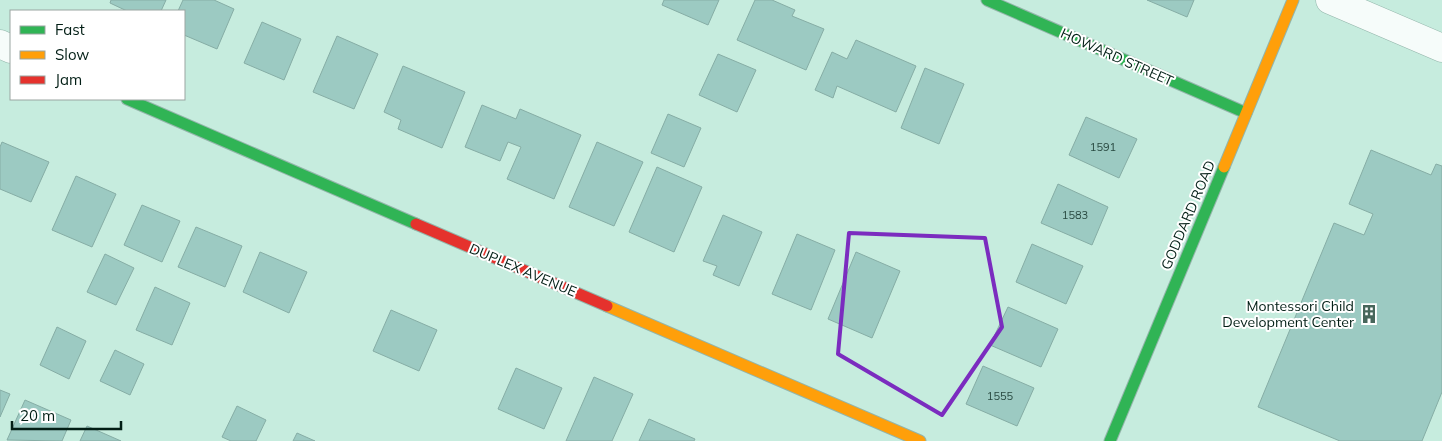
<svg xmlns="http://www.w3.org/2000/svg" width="1442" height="441" viewBox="0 0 1442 441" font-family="Mulish,sans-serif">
  <rect width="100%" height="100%" fill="#c6ecde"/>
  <!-- building -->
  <g fill="#9ccac2" stroke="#86ada5">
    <path d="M 111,0 L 166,0 L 161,11 L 127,11 L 110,3 Z"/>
    <path d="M 183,0 L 214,0 L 234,9 L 217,49 L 184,35 L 184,11 L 178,11 Z"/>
    <path d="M 664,0 L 719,0 L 708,25 L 662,5 Z"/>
    <path d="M 755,0 L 772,0 L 795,10 L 792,16 L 824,29 L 806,70 L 737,40 Z"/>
    <path d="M 1147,0 L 1194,0 L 1187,17 Z"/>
    <path d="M 262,22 L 301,39 L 284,80 L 244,63 Z"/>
    <path d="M 337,36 L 378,54 L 354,109 L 313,92 Z"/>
    <path d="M 856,40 L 916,66 L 896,112 L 837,86 L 833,98 L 815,90 L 832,52 L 847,59 Z"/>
    <path d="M 718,54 L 756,70 L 737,112 L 699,95 Z"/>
    <path d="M 403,66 L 465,92 L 442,148 L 398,129 L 401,120 L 384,112 Z"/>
    <path d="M 925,68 L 964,84 L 939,144 L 901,128 Z"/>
    <path d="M 482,105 L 516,119 L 520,109 L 581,135 L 554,199 L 507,179 L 521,147 L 508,142 L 500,161 L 465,147 Z"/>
    <path d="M 668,114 L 701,128 L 684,167 L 651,153 Z"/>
    <path d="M 1086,117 L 1137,139 L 1119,178 L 1069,155 Z"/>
    <path d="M 2,142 L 49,162 L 31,202 L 0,189 L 0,147 Z"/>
    <path d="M 597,142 L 643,162 L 614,226 L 569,207 Z"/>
    <path d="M 1371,150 L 1431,175 L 1436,164 L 1442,166 L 1442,392 L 1422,441 L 1340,441 L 1258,407 L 1334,223 L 1364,235 L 1373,214 L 1349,204 Z"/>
    <path d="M 657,167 L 702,187 L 674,252 L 629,232 Z"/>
    <path d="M 76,176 L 116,194 L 92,247 L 52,230 Z"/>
    <path d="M 1058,184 L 1108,207 L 1092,245 L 1041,223 Z"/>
    <path d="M 142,205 L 180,221 L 162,262 L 124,245 Z"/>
    <path d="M 723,215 L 762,232 L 739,286 L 713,275 L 717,266 L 703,261 Z"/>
    <path d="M 196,227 L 242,246 L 225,287 L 178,267 Z"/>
    <path d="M 797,234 L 835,250 L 811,310 L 772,294 Z"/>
    <path d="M 1032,244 L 1083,266 L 1066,304 L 1016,282 Z"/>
    <path d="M 260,252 L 307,272 L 289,313 L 243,292 Z"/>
    <path d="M 856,252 L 900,271 L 872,338 L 828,319 Z"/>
    <path d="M 105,254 L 134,268 L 116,305 L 87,292 Z"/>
    <path d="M 155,287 L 190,303 L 172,345 L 136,330 Z"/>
    <path d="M 1008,307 L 1058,329 L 1041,367 L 990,345 Z"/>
    <path d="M 391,310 L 437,330 L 419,371 L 373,351 Z"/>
    <path d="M 57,327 L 86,341 L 69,379 L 40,365 Z"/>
    <path d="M 115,350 L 144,364 L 130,395 L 100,381 Z"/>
    <path d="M 983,366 L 1034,388 L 1017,426 L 966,404 Z"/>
    <path d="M 516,368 L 562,388 L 544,429 L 498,409 Z"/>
    <path d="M 594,377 L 633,394 L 612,441 L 566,441 Z"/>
    <path d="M 0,390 L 10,394 L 0,417 Z"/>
    <path d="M 25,400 L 71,420 L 62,441 L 7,440 Z"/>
    <path d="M 237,406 L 266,420 L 256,441 L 231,441 L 222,437 Z"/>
    <path d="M 649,419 L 695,439 L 694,441 L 639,441 Z"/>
    <path d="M 87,426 L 121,441 L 80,441 Z"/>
    <path d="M 297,433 L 315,441 L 293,441 Z"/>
  </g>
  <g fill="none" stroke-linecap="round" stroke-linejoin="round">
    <!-- street casing -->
    <g stroke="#93b5aa" stroke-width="29">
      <g id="street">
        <path d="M 1330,0 L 1442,48"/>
        <path d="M 0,44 L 11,49"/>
      </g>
    </g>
    <!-- fast casing -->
    <g stroke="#93b5aa" stroke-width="13">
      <g id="fast">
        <path d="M 987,0 L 1246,113"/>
        <path d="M 127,99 L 416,224"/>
        <path d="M 1110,441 L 1224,167"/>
      </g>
    </g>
    <!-- slow casing -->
    <g stroke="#93b5aa" stroke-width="13">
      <g id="slow">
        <path d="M 1224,167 L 1293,0"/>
        <path d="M 607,306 L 920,441"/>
      </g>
    </g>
    <!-- jam casing -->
    <g stroke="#93b5aa" stroke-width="13">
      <path id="jam" d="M 416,224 L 607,306"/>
    </g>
    <!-- street -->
    <use href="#street" stroke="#f6fcfa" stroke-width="28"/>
    <!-- fast -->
    <use href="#fast" stroke="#30b455" stroke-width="11"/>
    <!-- slow -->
    <use href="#slow" stroke="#ff9f0a" stroke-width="11"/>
    <!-- jam -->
    <use href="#jam" stroke="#e5322d" stroke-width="11"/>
  </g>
  <!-- marked area -->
  <path fill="none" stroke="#7b2cbf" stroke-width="4" stroke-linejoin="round" d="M 849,233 L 985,238 L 1002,327 L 942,415 L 838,354 Z"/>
  <!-- icons -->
  <defs>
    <g id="building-bare" transform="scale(1.5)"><path d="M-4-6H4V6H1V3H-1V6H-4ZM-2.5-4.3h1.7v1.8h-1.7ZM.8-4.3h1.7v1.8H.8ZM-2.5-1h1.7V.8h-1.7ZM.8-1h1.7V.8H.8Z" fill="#47665b" stroke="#fff" stroke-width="2.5" paint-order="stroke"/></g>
  </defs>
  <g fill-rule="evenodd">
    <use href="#building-bare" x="1369" y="314"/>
  </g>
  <g text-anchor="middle" stroke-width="4" stroke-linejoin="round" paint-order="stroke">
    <!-- number labels -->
    <g font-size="11" fill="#284940">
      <text x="1103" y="151">1591</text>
      <text x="1075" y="219">1583</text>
      <text x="1000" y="400">1555</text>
    </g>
    <!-- street labels -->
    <g font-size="14" fill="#021e15" stroke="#fff">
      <text transform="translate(1117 57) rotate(24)" y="5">HOWARD STREET</text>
      <text transform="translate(1188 215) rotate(-67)" y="5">GODDARD ROAD</text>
      <text transform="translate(523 270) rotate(23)" y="5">DUPLEX AVENUE</text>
    </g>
    <!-- poi labels -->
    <g font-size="14" fill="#021e15" stroke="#fff" text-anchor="end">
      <text x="1354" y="311">Montessori Child<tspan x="1354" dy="16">Development Center</tspan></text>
    </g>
  </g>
  <!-- legend -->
  <rect x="10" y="10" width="175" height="90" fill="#ffffff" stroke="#9aa5a1"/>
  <rect x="20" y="26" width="25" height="8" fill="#30b455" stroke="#9aa5a1"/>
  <text x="55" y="35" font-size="15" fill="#021e15">Fast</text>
  <rect x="20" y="51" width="25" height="8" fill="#ff9f0a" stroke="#9aa5a1"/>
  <text x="55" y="60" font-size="15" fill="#021e15">Slow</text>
  <rect x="20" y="76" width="25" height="8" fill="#e5322d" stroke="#9aa5a1"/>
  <text x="55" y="85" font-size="15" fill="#021e15">Jam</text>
  <!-- scale -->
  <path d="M12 421v8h109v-8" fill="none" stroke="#021e15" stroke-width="2.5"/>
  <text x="20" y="421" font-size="15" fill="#021e15" stroke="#ffffff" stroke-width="4" paint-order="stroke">20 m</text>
</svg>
